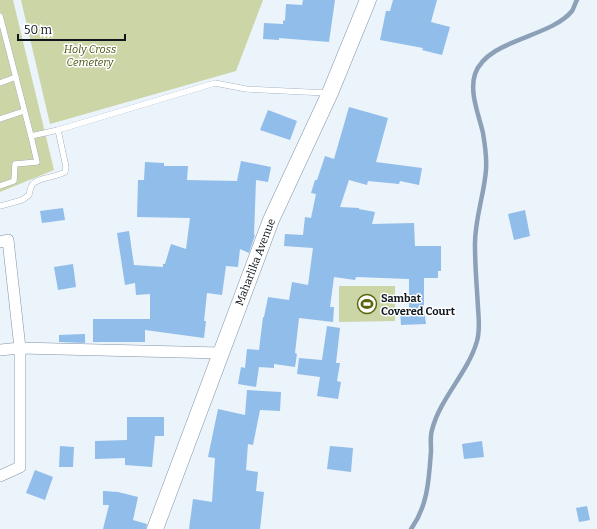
<svg xmlns="http://www.w3.org/2000/svg" width="597" height="529" viewBox="0 0 597 529" font-family="Bitter,serif">
  <rect width="100%" height="100%" fill="#ebf3fb"/>
  <!-- green -->
  <g fill="#cbd5a6">
    <path d="M 0,0 L 13,0 L 54,170 L 0,192 Z"/>
    <path d="M 21,0 L 263,0 L 236,71 L 50,124 Z"/>
    <path d="M 339,286 L 395,286 L 395,321 L 339,322 Z"/>
  </g>
  <g fill="none" stroke-linecap="round" stroke-linejoin="round">
    <!-- stream -->
    <path stroke="#8ca1b7" stroke-width="4.5" d="M 411,529 C 428,506 429,478 431,451 C 431,444 430,436 432,430 C 440,398 468,373 477,341 C 480,331 479,319 478,308 C 477,288 475,267 475,247 C 474,221 484,196 486,170 C 487,158 485,145 483,133 C 479,115 469,93 475,74 C 487,39 550,38 572,11 C 574,8 575,3 577,0"/>
  </g>
  <!-- building -->
  <g fill="#91bdea">
    <path d="M 303,0 L 335,0 L 329,42 L 279,38 L 279,40 L 263,39 L 264,23 L 283,24 L 283,20 L 285,21 L 286,4 L 302,5 Z"/>
    <path d="M 393,0 L 437,0 L 431,22 L 450,27 L 442,55 L 422,50 L 423,48 L 380,40 L 386,11 L 390,11 Z"/>
    <path d="M 349,107 L 388,118 L 376,162 L 422,168 L 419,185 L 400,181 L 399,184 L 368,181 L 367,185 L 349,180 L 340,207 L 359,208 L 359,209 L 375,212 L 372,224 L 414,223 L 415,246 L 441,246 L 441,271 L 438,271 L 438,278 L 424,278 L 424,308 L 426,324 L 401,325 L 400,309 L 409,309 L 409,279 L 356,277 L 355,280 L 334,277 L 330,307 L 334,307 L 333,322 L 299,318 L 295,353 L 297,354 L 295,367 L 274,364 L 274,368 L 259,367 L 256,387 L 238,384 L 241,367 L 245,368 L 247,349 L 259,350 L 263,317 L 264,317 L 268,297 L 289,300 L 292,282 L 308,285 L 313,248 L 284,246 L 285,234 L 303,235 L 305,217 L 311,218 L 316,194 L 311,193 L 315,180 L 317,180 L 325,156 L 334,159 Z"/>
    <path d="M 268,110 L 297,121 L 290,140 L 260,130 Z"/>
    <path d="M 241,161 L 271,167 L 268,182 L 256,180 L 254,235 L 255,235 L 249,253 L 240,249 L 238,267 L 226,266 L 222,295 L 207,293 L 204,321 L 206,321 L 204,338 L 145,330 L 145,342 L 93,342 L 93,319 L 150,319 L 150,294 L 136,295 L 135,283 L 125,285 L 117,233 L 129,231 L 134,265 L 163,267 L 163,264 L 165,264 L 171,244 L 186,249 L 190,218 L 137,217 L 138,180 L 144,180 L 145,162 L 164,163 L 164,166 L 188,166 L 187,180 L 237,181 Z"/>
    <path d="M 63,208 L 65,220 L 42,223 L 40,211 Z"/>
    <path d="M 525,210 L 530,236 L 514,240 L 508,214 Z"/>
    <path d="M 73,264 L 76,287 L 58,290 L 54,267 Z"/>
    <path d="M 327,326 L 340,328 L 336,363 L 340,363 L 337,381 L 341,382 L 338,399 L 317,396 L 320,377 L 297,374 L 299,358 L 322,360 Z"/>
    <path d="M 85,334 L 85,343 L 59,342 L 59,335 Z"/>
    <path d="M 247,390 L 281,392 L 280,411 L 260,410 L 253,445 L 248,444 L 246,470 L 258,472 L 256,491 L 264,492 L 260,529 L 189,529 L 193,499 L 212,502 L 215,458 L 208,457 L 218,409 L 245,415 Z"/>
    <path d="M 127,417 L 164,417 L 164,436 L 155,436 L 152,467 L 125,465 L 125,458 L 95,459 L 95,441 L 127,440 Z"/>
    <path d="M 482,441 L 484,457 L 464,459 L 462,444 Z"/>
    <path d="M 60,446 L 74,447 L 73,467 L 59,467 Z"/>
    <path d="M 330,446 L 353,448 L 351,472 L 327,469 Z"/>
    <path d="M 35,470 L 53,477 L 45,500 L 26,493 Z"/>
    <path d="M 103,491 L 118,492 L 138,497 L 133,520 L 147,524 L 146,529 L 103,529 L 109,505 L 103,505 Z"/>
    <path d="M 587,506 L 590,520 L 579,522 L 576,508 Z"/>
  </g>
  <g fill="none" stroke-linecap="round" stroke-linejoin="round">
    <!-- service casing -->
    <g stroke="#8194a7" stroke-width="6">
      <g id="service">
        <path d="M 0,16 L 31,136 L 58,130 L 215,83 L 246,89 L 327,93"/>
        <path d="M 0,83 L 16,77"/>
        <path d="M 0,119 L 24,111"/>
        <path d="M 0,186 L 14,181 L 15,164 L 37,162 L 31,136"/>
        <path d="M 0,206 L 22,200 L 29,195 C 30,192 30,188 32,185 C 36,178 57,177 65,172 L 66,167 L 58,130"/>
      </g>
    </g>
    <!-- minor casing -->
    <g stroke="#8194a7" stroke-width="12">
      <g id="minor">
        <path d="M 0,242 L 8,240 L 20,348 L 20,467 L 0,476"/>
        <path d="M 0,350 L 20,348 L 221,353"/>
      </g>
    </g>
    <!-- secondary casing -->
    <g stroke="#8194a7" stroke-width="17">
      <path id="secondary" d="M 155,529 L 271,220 L 330,93 L 368,0"/>
    </g>
    <!-- service -->
    <use href="#service" stroke="#fff" stroke-width="5.5"/>
    <!-- minor -->
    <use href="#minor" stroke="#fff" stroke-width="11"/>
    <!-- secondary -->
    <use href="#secondary" stroke="#fff" stroke-width="16"/>
  </g>
  <!-- icons -->
  <defs>
    <g id="stadium-ring" transform="scale(1)"><circle r="9.5" fill="#fff" stroke="#5b670c" stroke-width="1.5"/><path d="M0-5a6.5 5 0 1 0 0 10a6.5 5 0 1 0 0-10ZM-3.5-1.8h7v3.6h-7Z" fill="#5b670c"/></g>
  </defs>
  <g fill-rule="evenodd">
    <use href="#stadium-ring" x="367" y="304"/>
  </g>
  <g text-anchor="middle" stroke-width="3" stroke-linejoin="round" paint-order="stroke">
    <!-- park labels -->
    <g font-size="11" font-style="italic" fill="#4d5615" stroke="#fff">
      <text x="90" y="53">Holy Cross<tspan x="90" dy="13">Cemetery</tspan></text>
    </g>
    <!-- street labels -->
    <g font-size="11" fill="#0f161e" stroke="#fff">
      <text transform="translate(255 262) rotate(-69)" y="4">Maharlika Avenue</text>
    </g>
    <!-- poi labels -->
    <g font-size="11" font-weight="bold" fill="#0f161e" stroke="#fff" text-anchor="start">
      <text x="381" y="302">Sambat<tspan x="381" dy="13">Covered Court</tspan></text>
    </g>
  </g>
  <!-- scale -->
  <path d="M18 34v6h107v-6" fill="none" stroke="#0f161e" stroke-width="2"/>
  <text x="24" y="34" font-size="12" fill="#0f161e" stroke="#ffffff" stroke-width="3" paint-order="stroke">50 m</text>
</svg>
